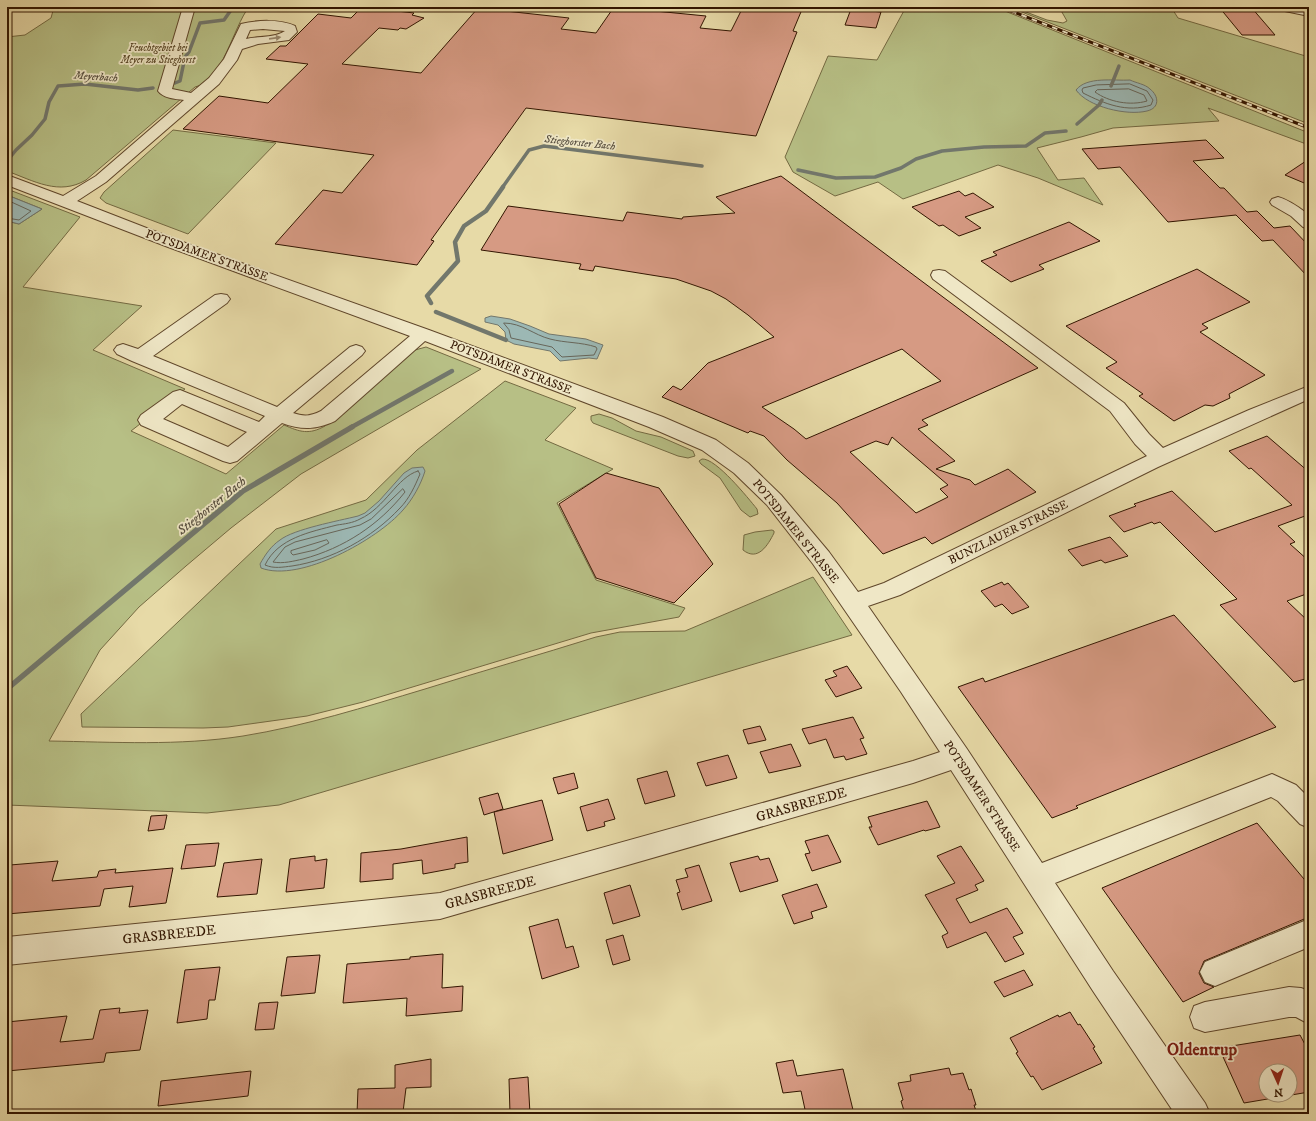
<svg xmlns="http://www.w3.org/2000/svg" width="1316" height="1121" viewBox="0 0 1316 1121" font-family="'IM FELL DW Pica',serif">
  <rect width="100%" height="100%" fill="#e7daa7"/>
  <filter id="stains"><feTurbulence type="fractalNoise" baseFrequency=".005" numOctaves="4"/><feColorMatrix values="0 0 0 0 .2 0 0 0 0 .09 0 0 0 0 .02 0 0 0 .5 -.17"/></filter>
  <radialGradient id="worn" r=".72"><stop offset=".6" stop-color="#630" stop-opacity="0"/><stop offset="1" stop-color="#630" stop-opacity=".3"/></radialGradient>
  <!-- green -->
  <g fill="#b7bf85" stroke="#746a42">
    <path d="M 54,7 L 249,7 C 233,27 223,81 195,87 L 86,180 C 59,196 34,181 7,171 L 7,37 L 25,35 L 51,18 Z"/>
    <path d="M 906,7 L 995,7 L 1309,133 L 1309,145 L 1208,108 L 1219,121 L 1113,128 L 1081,137 L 1037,148 L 1058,180 L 1084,178 L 1103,205 L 1038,178 L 998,165 L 903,199 L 878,182 L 835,196 L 793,172 L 785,157 L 828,56 L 877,60 Z"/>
    <path d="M 1009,7 L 1013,7 L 1047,20 L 1063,23 L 1067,21 L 1059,7 L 1171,7 L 1178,18 L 1309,57 L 1309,124 Z"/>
    <path d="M 173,130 L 276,143 L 188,234 L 106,203 L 100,198 L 104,192 Z"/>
    <path d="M 7,189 L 80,217 L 23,287 L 142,306 L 93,350 L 185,389 L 131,431 L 226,474 L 284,425 C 300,432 309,435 325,426 L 409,354 L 415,350 L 426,347 L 481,369 L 301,474 L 231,528 L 186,566 L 139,607 L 100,650 L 49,741 C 114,742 179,746 243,736 C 305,726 365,707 425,689 C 482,671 539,655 596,637 L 620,632 L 685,631 L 813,577 L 852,635 L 279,805 L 207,813 L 7,805 L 7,221 L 19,224 L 42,209 L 7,195 Z"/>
    <path d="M 505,381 L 576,408 L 545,440 L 613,469 L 557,503 L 596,580 L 685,608 L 679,617 L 591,633 L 363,702 L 307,716 L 228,727 L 203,728 L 82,727 L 81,714 L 276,529 L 366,500 L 417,450 Z"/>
    <path d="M 599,414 L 612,418 L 636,431 L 661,437 L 693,451 L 695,456 L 688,458 L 678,456 L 593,423 L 591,420 L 591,416 Z"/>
    <path d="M 702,459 C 716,458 748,498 757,509 L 758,514 L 750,517 L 741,510 L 720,478 L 701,464 L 699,461 Z"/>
    <path d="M 772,530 L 774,531 L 774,533 C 768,545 758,562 743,550 L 744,535 L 755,532 Z"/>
  </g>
  <!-- water -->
  <g fill="#9cb8b4" stroke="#72776c">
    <path d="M 1130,80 C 1136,83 1145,84 1150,89 C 1159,96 1160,108 1147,111 C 1127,116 1088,107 1076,90 C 1087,76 1114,81 1130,80 Z"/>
    <path d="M 7,195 L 42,209 L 19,224 L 7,221 Z"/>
    <path d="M 491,316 L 510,319 L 530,326 L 549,334 L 586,339 L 603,345 L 597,359 L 589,358 L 560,361 L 550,351 L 514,344 L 506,340 L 505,332 L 498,325 L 485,322 L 485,318 Z"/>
    <path d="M 423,467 L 425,471 C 421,484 413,499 403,510 C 378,539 300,583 261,568 L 260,564 C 265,555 271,546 280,540 C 294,529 338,521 358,516 L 365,513 L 379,501 L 404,473 L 412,468 Z"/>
  </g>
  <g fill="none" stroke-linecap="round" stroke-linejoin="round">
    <!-- shore -->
    <g stroke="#67665a" stroke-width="1">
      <path d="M 1130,84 L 1147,91 L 1153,100 L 1151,105 C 1127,113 1105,104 1083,93 L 1082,90 L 1083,88 L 1096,85 Z"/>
      <path d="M 1129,89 L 1144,95 L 1147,101 C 1130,106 1109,102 1095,92 L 1097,90 Z"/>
      <path d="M 7,200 L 31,211 L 19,220 L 7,218"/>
      <path d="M 504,323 C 522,323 534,335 550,339 C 565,343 581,342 596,347 L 597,349 L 594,355 L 562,357 L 552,347 L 511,338 L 509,330 Z"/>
      <path d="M 418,471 L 420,474 C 415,486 409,499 400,508 C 372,538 332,560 292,566 C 283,567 274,569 265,565 C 278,538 310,532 337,525 C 344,524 353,523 360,519 C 385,508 397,477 418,471 Z"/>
      <path d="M 403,489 L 405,492 C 379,525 344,548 303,559 C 294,561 283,564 273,562 L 285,547 L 295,542 L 360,525 L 371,519 Z"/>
      <path d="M 327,540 L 329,543 L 315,550 L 293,555 L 291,553 L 291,551 Z"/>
    </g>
    <!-- stream-far2 -->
    <g stroke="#72776c" stroke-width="3.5">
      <path d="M 175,83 L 180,81 L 185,57 L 189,52 L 200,23 L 224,20 L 231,10 L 229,7"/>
      <path d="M 1111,86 L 1119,66"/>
      <path d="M 1077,124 L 1099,105 L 1102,100"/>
      <path d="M 7,161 L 16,150 L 32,135 L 45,119 L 49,102 L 58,86 L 85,84 L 138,90 L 153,88"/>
      <path d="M 798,170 L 836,178 L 875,177 L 901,168 L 916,159 L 942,151 L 984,147 L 1026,146 L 1045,133 L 1066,131"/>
      <path d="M 502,188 L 529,150 L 544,146 L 702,166"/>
    </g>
    <!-- stream-far1 -->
    <g stroke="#72776c" stroke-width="4.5">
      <path d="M 431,303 L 427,296 L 458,261 L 455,242 L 464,226 L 486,211 L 503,187"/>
      <path d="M 436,312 L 506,340"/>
      <path d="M 350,428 L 452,371"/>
    </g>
    <!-- stream -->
    <path stroke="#72776c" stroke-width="5.5" d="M 7,689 L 243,491 L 352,427"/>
  </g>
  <!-- building -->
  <g fill="#d69a83" stroke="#321500" fill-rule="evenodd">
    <path d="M 362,7 L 414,13 L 412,15 L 424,18 L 406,29 L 400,28 L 398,30 L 379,28 L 342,64 L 421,73 L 478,8 L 569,18 L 561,29 L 596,33 L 614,7 L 706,16 L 700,28 L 731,31 L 743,7 L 803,7 L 793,31 L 797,32 L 756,136 L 526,108 L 431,240 L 434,241 L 417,265 L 275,244 L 323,190 L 342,193 L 374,155 L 183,129 L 219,96 L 268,103 L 308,64 L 266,59 L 280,46 L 286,46 L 318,14 L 351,18 Z"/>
    <path d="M 1219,7 L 1251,7 L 1275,35 L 1242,35 Z"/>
    <path d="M 851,9 L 881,12 L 876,28 L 845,25 Z"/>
    <path d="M 1206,140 L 1224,158 L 1193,161 L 1220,188 L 1224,188 L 1247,212 L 1257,211 L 1274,228 L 1290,226 L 1309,246 L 1309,278 L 1273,240 L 1262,241 L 1236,215 L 1168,222 L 1120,167 L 1098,169 L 1082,149 Z"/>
    <path d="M 1309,159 L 1309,185 L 1285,175 Z"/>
    <path d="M 781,176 L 1038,368 L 922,420 L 928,425 L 918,429 L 955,461 L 936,469 L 970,480 L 975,485 L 1008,469 L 1036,492 L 932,544 L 925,537 L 883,554 L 837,503 L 787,460 L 764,436 L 750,431 L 748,433 L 662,397 L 673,386 L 681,390 L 708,363 L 774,337 L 748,315 L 726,299 L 711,291 L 676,279 L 595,266 L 593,271 L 579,269 L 581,264 L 481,250 L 508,206 L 623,221 L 627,212 L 682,219 L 683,217 L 735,213 L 716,197 ZM 902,349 L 941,381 L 806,439 L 794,429 L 762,407 ZM 892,437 L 948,485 L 940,489 L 948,497 L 916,513 L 850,452 L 876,441 L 888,445 Z"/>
    <path d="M 959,191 L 965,196 L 973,193 L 994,207 L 965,217 L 981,228 L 959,236 L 943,225 L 939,226 L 912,207 Z"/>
    <path d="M 1069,222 L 1100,241 L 1039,265 L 1044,269 L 1011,282 L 981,261 L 997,255 L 993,252 Z"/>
    <path d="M 1197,269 L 1250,302 L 1202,324 L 1208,328 L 1200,332 L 1265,375 L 1229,394 L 1230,398 L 1213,406 L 1205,405 L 1174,421 L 1139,396 L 1143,394 L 1106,368 L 1117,362 L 1066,326 Z"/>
    <path d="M 1267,436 L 1309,472 L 1309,519 L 1305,516 L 1278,526 L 1295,542 L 1290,544 L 1309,561 L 1309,593 L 1287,601 L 1309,622 L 1309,678 L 1294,682 L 1220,605 L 1237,599 L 1160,522 L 1154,524 L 1152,522 L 1124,532 L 1109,516 L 1136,506 L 1134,504 L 1172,491 L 1215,532 L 1292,505 L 1251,468 L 1249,469 L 1229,451 Z"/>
    <path d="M 606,473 L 659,488 L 713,564 L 674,603 L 596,578 L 559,504 Z"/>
    <path d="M 1110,537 L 1128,556 L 1105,563 L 1101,560 L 1082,566 L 1068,550 Z"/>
    <path d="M 1002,582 L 1004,585 L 1008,583 L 1029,607 L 1012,614 L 1002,604 L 995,607 L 981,591 Z"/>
    <path d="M 1174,615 L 1276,727 L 1076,806 L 1078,808 L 1052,818 L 958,687 L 983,678 L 985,682 Z"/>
    <path d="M 847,666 L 862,688 L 836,697 L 825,680 L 837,676 L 833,671 Z"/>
    <path d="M 853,717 L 864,738 L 860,739 L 867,754 L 846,760 L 844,756 L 834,758 L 826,739 L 809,744 L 802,729 Z"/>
    <path d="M 760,726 L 766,740 L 748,744 L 743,730 Z"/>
    <path d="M 791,744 L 801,766 L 769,773 L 760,752 Z"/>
    <path d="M 728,755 L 737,778 L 706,786 L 697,763 Z"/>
    <path d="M 667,771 L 675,796 L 645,804 L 637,779 Z"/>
    <path d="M 574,773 L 578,788 L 558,794 L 553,778 Z"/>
    <path d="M 498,793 L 503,809 L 484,815 L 479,798 Z"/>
    <path d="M 608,799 L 615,819 L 604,822 L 605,826 L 587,831 L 580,807 Z"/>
    <path d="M 542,800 L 553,840 L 503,854 L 494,812 Z"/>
    <path d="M 927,801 L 940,827 L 925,831 L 924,830 L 878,845 L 869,827 L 872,827 L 868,817 Z"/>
    <path d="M 167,815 L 164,829 L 148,831 L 151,816 Z"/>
    <path d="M 1257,823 L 1309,885 L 1309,917 L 1204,961 L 1199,973 L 1204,983 L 1214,987 L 1183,1002 L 1102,888 Z"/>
    <path d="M 828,835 L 841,862 L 812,871 L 805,854 L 810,853 L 805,841 Z"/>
    <path d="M 467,837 L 468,862 L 455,864 L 455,868 L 423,874 L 422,860 L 393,864 L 393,879 L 360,882 L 361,853 L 401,849 Z"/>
    <path d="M 219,843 L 215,866 L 181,869 L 186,845 Z"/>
    <path d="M 961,846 L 984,881 L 975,885 L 978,890 L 956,899 L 970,923 L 1007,908 L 1023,933 L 1013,937 L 1024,954 L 1005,962 L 986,932 L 947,948 L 942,936 L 948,933 L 925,895 L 955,883 L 937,856 Z"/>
    <path d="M 315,856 L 315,861 L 327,859 L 324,888 L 286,892 L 290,859 Z"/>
    <path d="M 758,856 L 760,860 L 769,858 L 778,881 L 740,892 L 730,863 Z"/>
    <path d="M 262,859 L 257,894 L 217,897 L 224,863 Z"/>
    <path d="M 58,861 L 52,881 L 97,877 L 99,871 L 116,869 L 115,873 L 173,868 L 166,903 L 129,907 L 133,886 L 104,889 L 100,906 L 7,914 L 7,874 L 10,865 Z"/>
    <path d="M 699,865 L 712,901 L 682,910 L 677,893 L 680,892 L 676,880 L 688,877 L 685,869 Z"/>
    <path d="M 817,884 L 827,907 L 811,912 L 813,918 L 794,924 L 782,895 Z"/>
    <path d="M 630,885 L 640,916 L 613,924 L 604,893 Z"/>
    <path d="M 558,919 L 566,948 L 573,946 L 579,967 L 542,979 L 529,927 Z"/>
    <path d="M 623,935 L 630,960 L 613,965 L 606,940 Z"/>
    <path d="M 443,954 L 442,988 L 463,986 L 462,1011 L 406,1016 L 407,998 L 343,1003 L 347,964 L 410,959 L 410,957 Z"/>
    <path d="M 320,955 L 315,993 L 281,996 L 287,957 Z"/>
    <path d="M 220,967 L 215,1000 L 209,1000 L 207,1019 L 177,1023 L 185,970 Z"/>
    <path d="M 1024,970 L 1033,985 L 1004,997 L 994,982 Z"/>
    <path d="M 278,1002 L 274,1029 L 255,1030 L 259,1003 Z"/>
    <path d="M 120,1008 L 119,1013 L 148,1010 L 140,1050 L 106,1053 L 104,1062 L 7,1071 L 7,1022 L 67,1016 L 60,1042 L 93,1039 L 100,1010 Z"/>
    <path d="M 1070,1012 L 1078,1025 L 1080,1024 L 1095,1047 L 1093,1048 L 1102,1063 L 1042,1090 L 1033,1076 L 1031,1077 L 1016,1053 L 1018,1052 L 1010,1038 L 1058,1015 L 1059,1017 Z"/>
    <path d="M 1300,1035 L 1309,1052 L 1309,1092 L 1244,1103 L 1219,1048 ZM 1266,1071 L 1290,1071 L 1290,1095 L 1266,1095 Z"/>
    <path d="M 431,1059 L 431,1087 L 406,1088 L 403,1112 L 357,1114 L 358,1089 L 395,1088 L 395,1065 Z"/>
    <path d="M 793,1060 L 797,1076 L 843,1069 L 854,1114 L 806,1114 L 801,1091 L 783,1093 L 776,1063 Z"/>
    <path d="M 949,1068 L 951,1075 L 963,1073 L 969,1090 L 971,1089 L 976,1105 L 974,1105 L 977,1114 L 905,1114 L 901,1101 L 903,1100 L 898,1083 L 911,1081 L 910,1075 Z"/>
    <path d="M 251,1071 L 248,1096 L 158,1106 L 161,1081 Z"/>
    <path d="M 528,1077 L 530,1114 L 510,1114 L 509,1079 Z"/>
  </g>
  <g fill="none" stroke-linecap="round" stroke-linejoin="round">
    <!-- minor casing -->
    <g stroke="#5f462a" stroke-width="2">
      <g id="minor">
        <path d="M 183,7 L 195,7 L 172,89 L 191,93 L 209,78 L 224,59 L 241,24 C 257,20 280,19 295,26 L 297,32 L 289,40 L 258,44 L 242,49 L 237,60 L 219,84 L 106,182 L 77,201 L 180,241 L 429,330 L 663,417 L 716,440 L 748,463 L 781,495 L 829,552 L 858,592 L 884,583 L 1147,456 L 1135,444 L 1110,411 L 933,279 L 931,275 L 933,271 L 939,270 L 945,271 L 1124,403 L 1149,434 L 1163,448 L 1249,410 L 1309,386 L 1309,399 L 1158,467 L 900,595 L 868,606 L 967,749 L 1042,863 L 1272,774 L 1296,785 L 1309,798 L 1309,828 L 1300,824 L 1278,801 L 1271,797 L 1055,883 L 1113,971 L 1205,1103 L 1210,1114 L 1175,1114 L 1093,991 L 951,770 L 913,783 L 440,919 L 7,965 L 7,937 L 440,893 L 913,761 L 940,752 L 901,692 L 813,564 L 767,505 L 734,473 L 702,450 L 649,427 L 425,341 L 335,421 C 316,430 301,430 282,423 L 237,461 L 230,463 L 223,461 L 141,425 L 138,420 L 141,415 L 173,392 L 180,390 L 259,422 L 265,416 L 132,361 L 117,354 L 114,350 L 117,346 L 123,344 L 138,349 L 215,295 L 221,294 L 227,295 L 230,299 L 227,303 L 153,356 L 277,407 L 350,347 L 356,345 L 362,347 L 365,351 L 362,355 L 293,413 C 304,417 311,416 321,411 L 410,336 L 168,247 L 7,185 L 7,175 L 63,196 L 96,176 L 184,100 C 175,99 163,98 158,91 ZM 263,29 L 285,31 C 275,38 258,36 246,39 L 250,30 ZM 182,404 L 247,432 L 228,447 L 163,419 Z"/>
        <path d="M 1278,7 L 1309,8 L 1309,16 L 1280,10 Z"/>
        <path d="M 1278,197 C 1289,200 1300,208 1309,215 L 1309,229 L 1303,227 L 1291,216 L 1272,205 L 1270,202 L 1272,199 Z"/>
        <path d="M 1309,919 L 1309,947 L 1215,986 L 1205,982 L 1200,972 L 1205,962 Z"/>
        <path d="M 1289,987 L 1301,988 L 1309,991 L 1309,1024 L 1296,1017 L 1289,1017 L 1205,1032 L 1194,1028 L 1190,1017 L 1194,1006 L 1205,1002 Z"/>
      </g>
    </g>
    <!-- minor -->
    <use href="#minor" fill="#efe7c6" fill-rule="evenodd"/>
    <!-- rail casing -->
    <g stroke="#321500" stroke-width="3">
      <path id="rail" d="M 1001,7 L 1309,128"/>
    </g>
    <!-- rail -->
    <use href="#rail" stroke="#efe7c6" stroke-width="2" stroke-dasharray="5.5" stroke-linecap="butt"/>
  </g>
  <!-- one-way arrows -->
  <defs><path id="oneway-solid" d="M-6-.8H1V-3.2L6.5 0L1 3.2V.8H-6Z"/></defs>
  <use fill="#9a886d" href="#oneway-solid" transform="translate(275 38) rotate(-8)"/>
  <g text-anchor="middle" stroke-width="3.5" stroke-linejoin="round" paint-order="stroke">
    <!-- far-park labels -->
    <g font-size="10" font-style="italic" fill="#5a4828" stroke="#efe7c6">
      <text x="158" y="51">Feuchtgebiet bei<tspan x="158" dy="12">Meyer zu Stieghorst</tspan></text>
    </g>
    <!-- far-water labels -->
    <g font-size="11" font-style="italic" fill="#574e3f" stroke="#efe7c6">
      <text transform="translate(96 76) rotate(4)" y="4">Meyerbach</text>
      <text transform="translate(580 142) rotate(6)" y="4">Stieghorster Bach</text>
    </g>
    <!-- street labels -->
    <g font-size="12" fill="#321500" stroke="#efe7c6">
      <text transform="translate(207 255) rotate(20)" y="4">POTSDAMER STRASSE</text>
      <text transform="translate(511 367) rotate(21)" y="4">POTSDAMER STRASSE</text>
      <text transform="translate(796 531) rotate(51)" y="4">POTSDAMER STRASSE</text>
      <text transform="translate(1008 532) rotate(-26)" y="4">BUNZLAUER STRASSE</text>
      <text transform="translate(982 796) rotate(57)" y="4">POTSDAMER STRASSE</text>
    </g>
    <!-- water labels -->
    <g font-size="13" font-style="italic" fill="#574e3f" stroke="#efe7c6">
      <text transform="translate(211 505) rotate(-39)" y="5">Stieghorster Bach</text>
    </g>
    <!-- near-street labels -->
    <g font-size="14" fill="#321500" stroke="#efe7c6">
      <text transform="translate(801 804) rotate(-16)" y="5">GRASBREEDE</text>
      <text transform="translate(490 892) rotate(-15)" y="5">GRASBREEDE</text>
      <text transform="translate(169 934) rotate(-6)" y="5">GRASBREEDE</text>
    </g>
    <!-- near-quarter labels -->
    <g font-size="17" font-weight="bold" fill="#7a1f14" stroke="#efe7c6">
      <text x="1202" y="1055">Oldentrup</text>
    </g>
  </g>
  <!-- margin -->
  <rect width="1316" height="1121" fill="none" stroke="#e7daa7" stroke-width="24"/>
  <rect x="8" y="8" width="1300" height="1105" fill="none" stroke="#321500" stroke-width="2"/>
  <rect x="12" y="12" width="1292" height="1097" fill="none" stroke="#321500"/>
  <!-- north arrow -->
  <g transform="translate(1278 1083) rotate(177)"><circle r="19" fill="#efe7c6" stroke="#a39377"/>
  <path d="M0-3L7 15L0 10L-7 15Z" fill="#8f2418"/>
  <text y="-6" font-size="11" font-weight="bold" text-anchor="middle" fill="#321500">N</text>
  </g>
  <rect width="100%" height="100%" filter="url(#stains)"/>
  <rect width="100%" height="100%" fill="url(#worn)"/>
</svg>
